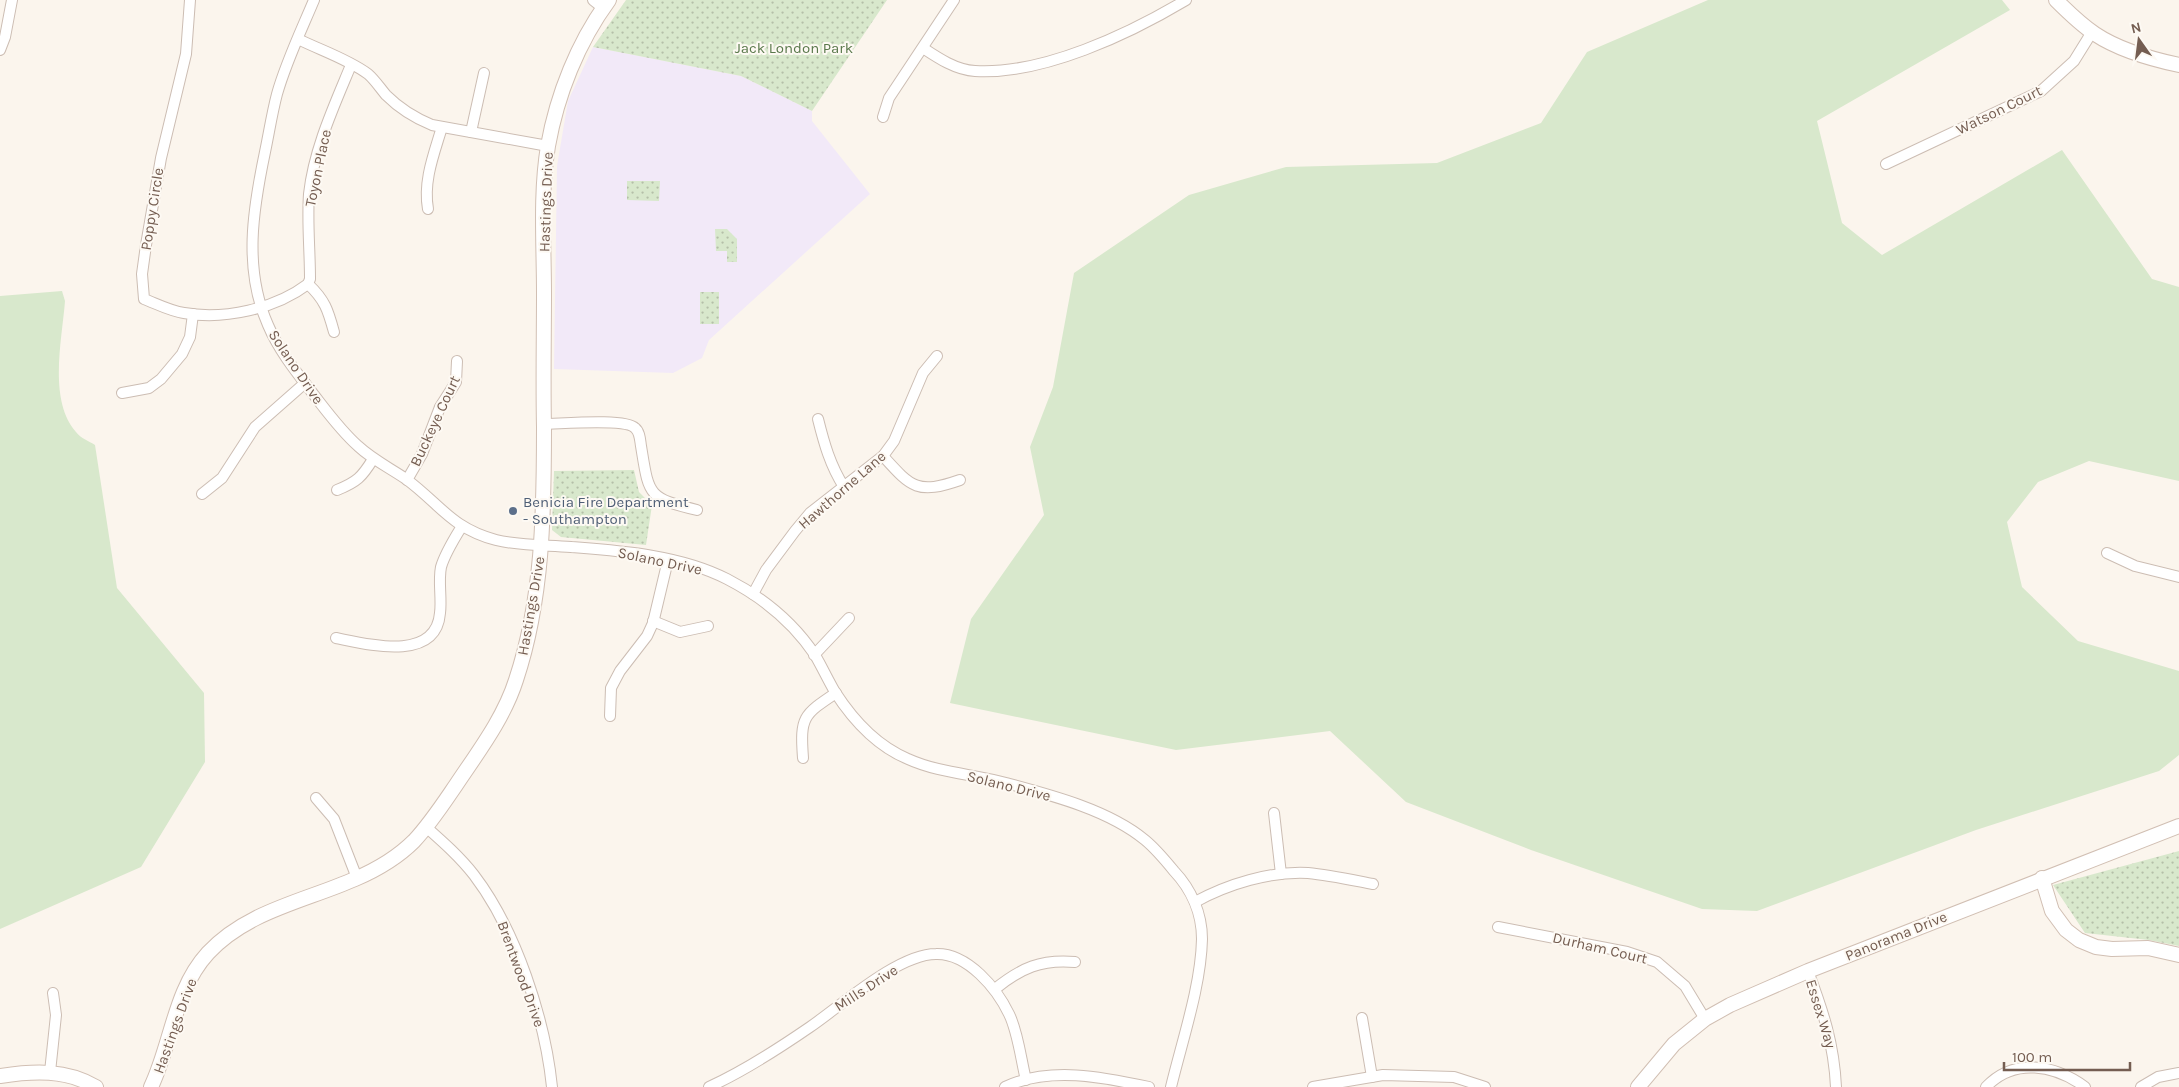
<svg xmlns="http://www.w3.org/2000/svg" width="2179" height="1087" viewBox="0 0 2179 1087" font-family="Karla,sans-serif">
  <defs>
    <pattern id="park-dots" width="8" height="8" patternUnits="userSpaceOnUse" patternTransform="scale(1.25)"><rect width="8" height="8" fill="#d8e8cc"/><path d="M2 2h.1M6 6h.1" fill="none" stroke="#b4bfa8" stroke-width="1.8" stroke-linecap="round"/></pattern>
  </defs>
  <rect width="100%" height="100%" fill="#fbf5ed"/>
  <!-- education -->
  <path fill="#f2e9f8" d="M 593,47 L 741,76 L 812,111 L 812,121 L 870,194 L 709,340 L 702,358 L 673,373 L 554,369 L 557,166 L 568,101 Z"/>
  <!-- green -->
  <g fill="#d8e8cc">
    <path d="M 1708,0 L 2002,0 L 2010,10 L 1817,121 L 1842,223 L 1882,255 L 2062,150 L 2152,279 L 2179,287 L 2179,481 L 2089,461 L 2038,482 L 2007,522 L 2022,587 L 2078,641 L 2179,671 L 2179,755 L 2159,771 L 1976,830 L 1757,911 L 1702,909 L 1531,850 L 1406,802 L 1330,731 L 1176,750 L 950,703 L 971,619 L 1044,515 L 1030,447 L 1053,387 L 1074,273 L 1189,195 L 1286,167 L 1437,163 L 1541,123 L 1587,52 Z"/>
    <path d="M 62,291 L 65,301 C 62,340 48,400 76,432 C 80,438 89,441 95,445 L 117,588 L 204,693 L 205,762 L 141,867 L 0,929 L 0,296 Z"/>
  </g>
  <!-- park -->
  <g fill="url(#park-dots)">
    <path d="M 626,0 L 887,0 L 812,111 L 741,76 L 593,47 Z"/>
    <path d="M 627,181 L 660,181 L 659,201 L 627,200 Z"/>
    <path d="M 715,229 L 727,229 L 737,239 L 737,262 L 727,262 L 727,251 L 716,251 Z"/>
    <rect x="700" y="292" width="19" height="32"/>
    <path d="M 634,470 L 639,492 L 652,505 L 646,545 L 561,537 L 552,530 L 554,471 Z"/>
    <path d="M 2179,851 L 2179,946 L 2149,940 L 2085,933 L 2053,885 Z"/>
  </g>
  <g fill="none" stroke-linecap="round" stroke-linejoin="round">
    <!-- street casing -->
    <g stroke="#ccbdb3" stroke-width="12">
      <g id="street">
        <path d="M 190,0 L 186,54 L 161,158 L 146,245 L 142,274 L 144,299 C 157,304 170,311 184,313 C 224,320 275,309 308,284 L 310,279 C 310,250 307,222 309,194 C 314,149 334,106 351,65"/>
        <path d="M 314,0 C 301,31 286,62 277,94 C 272,113 269,133 265,152 C 253,209 243,269 268,325 C 279,351 297,373 314,395 C 328,413 341,431 358,446 C 373,460 390,468 406,479 C 440,504 451,528 496,540 C 520,546 546,545 571,547 C 622,551 680,555 727,579 C 762,597 793,622 815,655 C 822,667 828,680 835,692 C 853,720 877,746 908,759 C 939,773 973,774 1006,783 C 1051,795 1109,810 1145,840 C 1156,849 1165,860 1174,871 C 1191,889 1202,913 1202,939 C 1201,986 1182,1041 1171,1087"/>
        <path d="M 593,0 L 603,8"/>
        <path d="M 298,39 C 320,50 348,59 368,74 C 375,80 380,88 386,95 C 399,108 415,118 432,125 L 548,146"/>
        <path d="M 923,48 C 938,58 956,70 975,71 C 1043,75 1129,34 1186,0"/>
        <path d="M 0,50 L 5,37 L 12,0"/>
        <path d="M 883,117 L 889,98 L 954,0"/>
        <path d="M 471,132 L 484,73"/>
        <path d="M 1886,164 L 2041,91 L 2074,61 L 2092,32"/>
        <path d="M 428,209 C 423,181 434,154 442,127"/>
        <path d="M 308,284 C 325,300 328,310 334,332"/>
        <path d="M 122,393 L 149,388 L 161,379 L 182,354 L 190,337 L 193,314"/>
        <path d="M 818,419 C 824,443 830,465 844,487"/>
        <path d="M 543,424 C 560,424 625,418 635,428 C 640,432 640,440 641,446 C 649,495 647,498 697,510"/>
        <path d="M 883,456 C 911,487 917,495 960,480"/>
        <path d="M 407,480 L 422,454 L 440,407 L 456,382 L 457,361"/>
        <path d="M 337,490 C 357,482 362,477 373,459"/>
        <path d="M 202,494 L 222,478 L 255,427 L 305,383"/>
        <path d="M 2107,553 L 2135,566 L 2179,577"/>
        <path d="M 753,594 L 766,570 L 795,531 L 810,513 L 883,456 L 894,441 L 923,373 L 937,356"/>
        <path d="M 653,621 L 680,632 L 708,626"/>
        <path d="M 336,638 C 366,644 436,663 440,613 C 442,598 438,582 441,567 C 445,553 454,539 462,526"/>
        <path d="M 814,655 L 849,618"/>
        <path d="M 610,716 L 611,688 L 620,671 L 647,636 L 653,623 L 668,560"/>
        <path d="M 803,758 C 800,717 803,715 836,693"/>
        <path d="M 316,798 L 334,819 L 357,878"/>
        <path d="M 1274,813 L 1281,874"/>
        <path d="M 426,827 C 443,842 460,857 474,875 C 516,930 545,1019 552,1087"/>
        <path d="M 1195,902 C 1228,884 1270,871 1308,873 C 1329,875 1352,880 1373,884"/>
        <path d="M 1498,927 L 1627,952 L 1657,962 L 1685,986 L 1705,1019"/>
        <path d="M 1808,971 C 1823,1011 1834,1044 1836,1087"/>
        <path d="M 995,989 C 1021,968 1041,959 1075,962"/>
        <path d="M 1362,1018 L 1372,1077"/>
        <path d="M 50,1072 L 56,1015 L 53,993"/>
        <path d="M 709,1087 C 744,1071 778,1049 810,1027 C 841,1006 898,954 936,954 C 968,953 997,989 1009,1014 C 1018,1032 1021,1060 1026,1080"/>
        <path d="M 1005,1087 C 1049,1066 1103,1077 1149,1087"/>
        <path d="M 1313,1087 L 1383,1075 L 1454,1077 L 1485,1087"/>
        <path d="M 1986,1087 C 2014,1057 2055,1065 2085,1087"/>
        <path d="M 2141,1087 L 2158,1077 L 2179,1073"/>
      </g>
    </g>
    <!-- secondary casing -->
    <g stroke="#d1bfb3" stroke-width="16">
      <g id="secondary">
        <path d="M 2056,0 C 2068,12 2080,24 2095,34 C 2119,50 2151,59 2179,65"/>
        <path d="M 2042,878 L 2052,911 L 2066,930 L 2079,940 L 2096,947 L 2112,949 L 2148,948 L 2179,955"/>
        <path d="M 0,1076 C 33,1071 66,1069 96,1087"/>
        <path d="M 151,1087 C 172,1043 174,990 208,953 C 247,911 305,901 355,879 C 376,870 398,857 414,841 C 430,824 443,804 456,785 C 478,752 504,718 516,680 C 543,599 544,512 544,427 C 543,382 544,338 544,293 C 544,245 540,194 548,146 C 557,95 578,42 609,0"/>
        <path d="M 1638,1087 L 1674,1044 L 1705,1019 L 1730,1005 L 1808,971 L 2179,826"/>
      </g>
    </g>
    <!-- street -->
    <use href="#street" stroke="#fff" stroke-width="10"/>
    <!-- secondary -->
    <use href="#secondary" stroke="#fff" stroke-width="14"/>
  </g>
  <!-- markers -->
  <circle fill="#5c6f8a" stroke="#fdf9f3" stroke-width="2" cx="513" cy="511" r="5"/>
  <g text-anchor="middle" stroke-width="4" stroke-linejoin="round" paint-order="stroke">
    <!-- park labels -->
    <g font-size="15" fill="#59784b" stroke="#fdf9f3">
      <text x="794" y="53">Jack London Park</text>
    </g>
    <!-- street labels -->
    <g font-size="15" fill="#745d51" stroke="#fdf9f3">
      <text transform="translate(1999 110) rotate(-26)" y="5">Watson Court</text>
      <text transform="translate(318 168) rotate(-78)" y="5">Toyon Place</text>
      <text transform="translate(546 202) rotate(-88)" y="5">Hastings Drive</text>
      <text transform="translate(152 209) rotate(-81)" y="5">Poppy Circle</text>
      <text transform="translate(296 367) rotate(56)" y="5">Solano Drive</text>
      <text transform="translate(435 421) rotate(-65)" y="5">Buckeye Court</text>
      <text transform="translate(842 490) rotate(-41)" y="5">Hawthorne Lane</text>
      <text transform="translate(660 561) rotate(12)" y="5">Solano Drive</text>
      <text transform="translate(531 606) rotate(-80)" y="5">Hastings Drive</text>
      <text transform="translate(1009 786) rotate(14)" y="5">Solano Drive</text>
      <text transform="translate(1896 936) rotate(-22)" y="5">Panorama Drive</text>
      <text transform="translate(1600 948) rotate(13)" y="5">Durham Court</text>
      <text transform="translate(521 974) rotate(70)" y="5">Brentwood Drive</text>
      <text transform="translate(866 988) rotate(-33)" y="5">Mills Drive</text>
      <text transform="translate(1821 1014) rotate(73)" y="5">Essex Way</text>
      <text transform="translate(175 1026) rotate(-70)" y="5">Hastings Drive</text>
    </g>
    <!-- service labels -->
    <g font-size="15" fill="#4e5e75" stroke="#fdf9f3" text-anchor="start">
      <text x="523" y="507">Benicia Fire Department<tspan x="523" dy="17">- Southampton</tspan></text>
    </g>
  </g>
  <!-- north arrow -->
  <g transform="translate(2139 40) rotate(346)" stroke="#fdf9f3" stroke-width="4" paint-order="stroke">
  <path d="M0-4L9 19L0 12L-9 19Z" fill="#745d51"/>
  <text y="-8" font-size="14" font-weight="bold" text-anchor="middle" fill="#745d51">N</text>
  </g>
  <!-- scale -->
  <path d="M2004 1062v8h126v-8" fill="none" stroke="#745d51" stroke-width="2.5"/>
  <text x="2012" y="1062" font-size="15" fill="#745d51" stroke="#fdf9f3" stroke-width="4" paint-order="stroke">100 m</text>
</svg>
